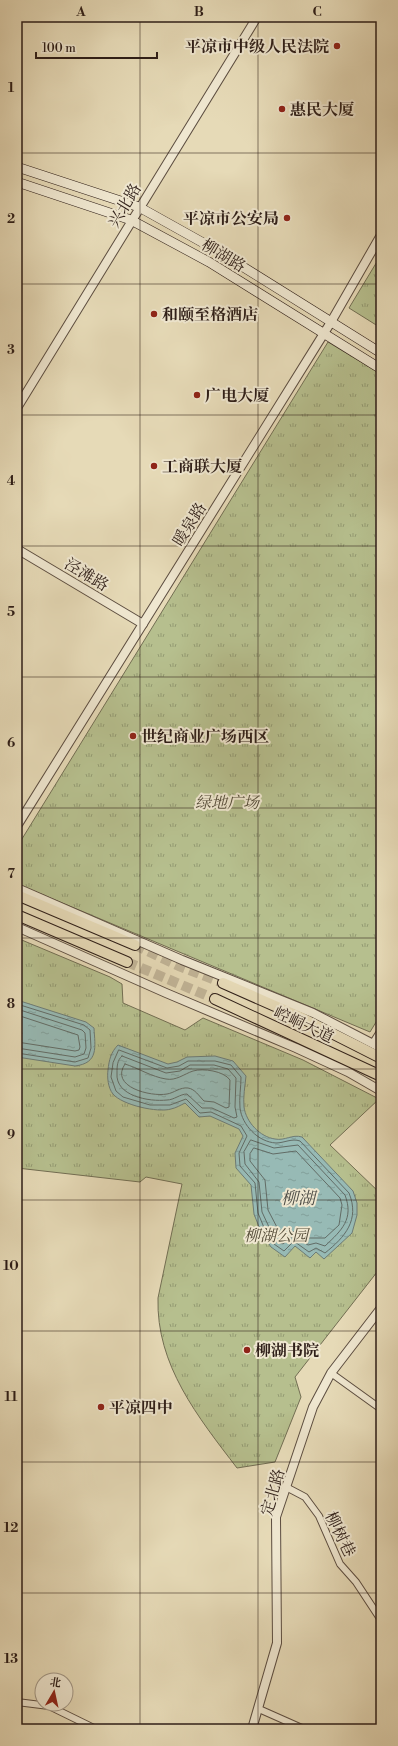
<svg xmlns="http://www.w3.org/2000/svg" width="398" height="1746" viewBox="0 0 398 1746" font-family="'Libre Bodoni','Noto Serif SC',serif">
  <defs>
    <pattern id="park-tufts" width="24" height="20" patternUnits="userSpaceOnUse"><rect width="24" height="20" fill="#b6bf8e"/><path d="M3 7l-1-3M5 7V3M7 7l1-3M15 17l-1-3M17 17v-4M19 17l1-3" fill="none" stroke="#949b73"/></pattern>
    <pattern id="water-ripples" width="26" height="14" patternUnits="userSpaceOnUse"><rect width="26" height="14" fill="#97bab5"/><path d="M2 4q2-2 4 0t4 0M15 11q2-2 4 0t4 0" fill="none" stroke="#829f9b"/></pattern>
  </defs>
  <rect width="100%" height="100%" fill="#e6dab7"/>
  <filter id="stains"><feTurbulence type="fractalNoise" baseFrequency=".005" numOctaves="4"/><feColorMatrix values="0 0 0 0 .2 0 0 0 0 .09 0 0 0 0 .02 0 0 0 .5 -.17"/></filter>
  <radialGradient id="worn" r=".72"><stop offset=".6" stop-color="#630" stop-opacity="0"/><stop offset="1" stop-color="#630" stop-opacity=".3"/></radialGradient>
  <!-- park -->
  <g fill="url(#park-tufts)" stroke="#726e53">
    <path d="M 381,255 L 381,328 L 349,308 Z"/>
    <path d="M 328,342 L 381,374 L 381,1014 L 370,1032 L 17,884 L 17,847 Z"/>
    <path d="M 17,938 L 110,977 L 122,984 L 123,1003 L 185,1030 L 203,1018 L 303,1060 L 379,1099 L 330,1145 L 381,1194 L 381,1267 L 295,1377 L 301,1397 L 275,1462 L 237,1468 C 198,1417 156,1365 158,1298 L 182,1184 L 146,1177 L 140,1182 L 17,1168 Z"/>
  </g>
  <!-- water -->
  <g fill="url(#water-ripples)" stroke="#6d7c76">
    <path d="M 17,1000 L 86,1022 L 94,1028 C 95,1047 99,1063 75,1066 L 17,1057 Z"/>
    <path d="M 118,1045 L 168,1064 L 177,1062 L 187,1057 L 215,1056 L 233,1061 L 246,1076 C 245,1086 243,1097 244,1107 C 246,1122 260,1137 275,1139 C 285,1141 292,1134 302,1137 L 353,1191 L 357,1203 L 357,1215 L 352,1233 L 324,1259 L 316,1252 L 310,1258 L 295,1246 L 285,1257 L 271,1247 L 261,1232 L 254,1214 L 251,1185 L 236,1168 L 235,1153 L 243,1136 L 239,1129 L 210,1116 L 199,1117 L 185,1103 C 181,1105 176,1108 171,1109 C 158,1113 122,1105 113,1094 C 108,1088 107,1077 108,1070 C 109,1060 111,1052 118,1045 Z"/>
  </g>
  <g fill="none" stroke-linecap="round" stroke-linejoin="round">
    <!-- shore -->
    <g stroke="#626c66" stroke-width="1">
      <path d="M 17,1004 L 84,1025 L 90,1030 L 91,1048 L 88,1058 L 75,1062 L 17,1053"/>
      <path d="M 17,1009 L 82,1030 L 85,1033 L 86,1048 L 84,1054 L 75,1057 L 17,1048"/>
      <path d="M 17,1015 L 78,1035 L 80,1047 L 79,1050 L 75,1051 L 17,1042"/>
      <path d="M 119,1050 L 167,1068 L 179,1066 L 188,1061 L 215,1061 L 231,1065 L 241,1077 C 241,1087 239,1098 240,1108 C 242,1125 258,1142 276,1143 C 284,1143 292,1138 300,1141 L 349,1193 C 360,1220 345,1237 325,1253 L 316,1248 L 309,1252 L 295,1242 L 292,1243 L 284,1251 L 274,1244 L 265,1230 L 258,1213 L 255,1183 L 240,1166 L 239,1153 L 247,1136 L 241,1126 L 211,1112 L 200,1113 L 186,1099 L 170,1105 L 150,1105 L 123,1097 L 116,1091 L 111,1077 L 113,1063 Z"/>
      <path d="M 122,1056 L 166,1073 L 180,1071 L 190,1065 L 214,1065 L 228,1069 L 236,1078 L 235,1107 L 237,1117 L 234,1118 L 212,1108 L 202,1108 L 187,1094 C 180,1094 174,1100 167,1100 C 149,1102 115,1096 117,1073 C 117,1067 117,1060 122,1056 Z"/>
      <path d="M 125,1064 C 138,1068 152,1077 166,1079 C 176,1081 184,1074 193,1071 C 203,1068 224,1071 230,1080 L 229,1107 L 226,1108 L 214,1102 L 204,1101 C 199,1096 195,1089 188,1088 C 180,1087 174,1093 167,1094 C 151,1097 109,1087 125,1064 Z"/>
      <path d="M 251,1140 L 274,1148 L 298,1145 L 345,1195 C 354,1219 342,1230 325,1246 L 316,1243 L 308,1245 L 295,1237 L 290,1238 L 283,1244 L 278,1241 L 269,1227 L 262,1212 L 259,1182 L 245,1164 L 244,1152 Z"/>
      <path d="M 254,1148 L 273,1154 L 296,1151 L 340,1198 L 342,1205 L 339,1225 L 325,1238 L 309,1238 L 296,1231 L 281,1235 L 268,1210 L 265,1180 L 250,1161 L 250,1154 Z"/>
    </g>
    <!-- primary-tunnel -->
    <g stroke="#c1b497" stroke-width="10" stroke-dasharray="10 5" stroke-linecap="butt">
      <path d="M 135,945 L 179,966 L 223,983"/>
      <path d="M 127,962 L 215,999"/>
    </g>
    <!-- minor casing -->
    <g stroke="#5c4d40" stroke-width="8">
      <g id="minor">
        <path d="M 331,1373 L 381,1409"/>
        <path d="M 286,1487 L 305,1497 L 319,1516 L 340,1564 L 356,1582 L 381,1620"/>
        <path d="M 17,1702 L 49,1706 L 96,1729"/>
        <path d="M 259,1709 L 304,1729"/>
      </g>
    </g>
    <!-- tertiary casing -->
    <g stroke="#5c4d40" stroke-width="10">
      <g id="tertiary">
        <path d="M 17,408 L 257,17"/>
        <path d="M 17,549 L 143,624"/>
        <path d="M 17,826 L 331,322 L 381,235"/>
        <path d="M 17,888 L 182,960 L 313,1013 L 381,1048"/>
        <path d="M 17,927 L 166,993 L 296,1048 L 348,1072 L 381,1091"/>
        <path d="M 374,1043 L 381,1032"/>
        <path d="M 252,1729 L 277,1643 L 276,1517 L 313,1407 L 331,1373 L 381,1308"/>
      </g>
    </g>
    <!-- secondary casing -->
    <g stroke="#2e1e18" stroke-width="10">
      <g id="secondary">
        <path d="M 17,167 L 139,207 L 216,250 L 381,353"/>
        <path d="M 17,182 L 131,220 L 209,262 L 381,369"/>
      </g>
    </g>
    <!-- primary casing -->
    <g stroke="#2e1e18" stroke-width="12">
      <g id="primary">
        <path d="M 17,895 L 135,945"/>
        <path d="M 17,915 L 127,962"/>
        <path d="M 223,983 L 300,1017 L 381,1058"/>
        <path d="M 215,999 L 381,1076"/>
      </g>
    </g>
    <!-- minor -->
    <use href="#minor" stroke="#efe7d0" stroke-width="6"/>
    <!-- tertiary -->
    <use href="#tertiary" stroke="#efe7d0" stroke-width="8"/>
    <!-- secondary -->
    <use href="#secondary" stroke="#efe7d0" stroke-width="9"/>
    <!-- primary -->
    <use href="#primary" stroke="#e6dab7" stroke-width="10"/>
  </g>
  <!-- grid -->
  <path fill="none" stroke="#2e1e18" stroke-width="1" stroke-opacity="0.55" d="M 140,17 L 140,1729M 258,17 L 258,1729M 17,153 L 381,153M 17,284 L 381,284M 17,415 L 381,415M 17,546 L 381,546M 17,677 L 381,677M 17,808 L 381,808M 17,938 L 381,938M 17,1069 L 381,1069M 17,1200 L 381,1200M 17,1331 L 381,1331M 17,1462 L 381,1462M 17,1593 L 381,1593"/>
  <!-- markers -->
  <g fill="#8f2418" stroke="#efe7d0" stroke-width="1.5">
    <circle cx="337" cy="46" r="4"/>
    <circle cx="282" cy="109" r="4"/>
    <circle cx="287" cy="218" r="4"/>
    <circle cx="154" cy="314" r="4"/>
    <circle cx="197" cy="395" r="4"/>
    <circle cx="154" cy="466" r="4"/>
    <circle cx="133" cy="736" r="4"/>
    <circle cx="247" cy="1350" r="4"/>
    <circle cx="101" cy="1407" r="4"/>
  </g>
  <g text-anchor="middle" stroke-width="4" stroke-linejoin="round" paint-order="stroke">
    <!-- poi labels -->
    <g font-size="16" font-weight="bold" fill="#2e1e18" stroke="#efe7d0" text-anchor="start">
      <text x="329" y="52" text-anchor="end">平凉市中级人民法院</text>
      <text x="290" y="115">惠民大厦</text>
      <text x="279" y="224" text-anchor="end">平凉市公安局</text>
      <text x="162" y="320">和颐至格酒店</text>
      <text x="205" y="401">广电大厦</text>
      <text x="162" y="472">工商联大厦</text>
      <text x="141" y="742">世纪商业广场西区</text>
      <text x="255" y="1356">柳湖书院</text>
      <text x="109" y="1413">平凉四中</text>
    </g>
    <!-- street labels -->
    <g font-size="16" fill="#2e1e18" stroke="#efe7d0">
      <text transform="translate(124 205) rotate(-59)" y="6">兴北路</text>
      <text transform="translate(224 255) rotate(31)" y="6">柳湖路</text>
      <text transform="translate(189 524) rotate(-58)" y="6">暖泉路</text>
      <text transform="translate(87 574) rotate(31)" y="6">泾滩路</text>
      <text transform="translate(304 1024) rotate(25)" y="6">崆峒大道</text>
      <text transform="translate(272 1492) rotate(-74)" y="6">定北路</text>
      <text transform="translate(341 1534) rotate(64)" y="6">柳树巷</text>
    </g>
    <!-- park labels -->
    <g font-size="16" font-style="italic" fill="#574e3b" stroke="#efe7d0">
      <text x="227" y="808">绿地广场</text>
      <text x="276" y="1241">柳湖公园</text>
    </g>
    <!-- water labels -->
    <g font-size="17" font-style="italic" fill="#4e4d47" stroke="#efe7d0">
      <text x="298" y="1204">柳湖</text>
    </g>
  </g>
  <!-- margin -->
  <rect width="398" height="1746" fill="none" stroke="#e6dab7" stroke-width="44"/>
  <!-- north arrow -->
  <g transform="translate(54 1692) rotate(9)"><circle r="19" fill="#efe7d0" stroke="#a29786"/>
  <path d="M0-3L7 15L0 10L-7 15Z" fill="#8f2418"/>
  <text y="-6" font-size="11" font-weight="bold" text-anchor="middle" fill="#2e1e18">北</text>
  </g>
  <!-- scale -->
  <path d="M36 52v6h121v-6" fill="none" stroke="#2e1e18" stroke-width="2"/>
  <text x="42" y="52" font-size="12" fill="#2e1e18" stroke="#efe7d0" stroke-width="3" paint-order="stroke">100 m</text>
  <rect x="22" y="22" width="354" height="1702" fill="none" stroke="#2e1e18" stroke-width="1.5"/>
  <g font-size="13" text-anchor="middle" font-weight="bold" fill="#2e1e18">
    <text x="81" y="16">A</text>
    <text x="199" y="16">B</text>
    <text x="317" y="16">C</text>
    <text x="11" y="92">1</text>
    <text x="11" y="223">2</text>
    <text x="11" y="354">3</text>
    <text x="11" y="485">4</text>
    <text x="11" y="616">5</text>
    <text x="11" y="747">6</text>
    <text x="11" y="878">7</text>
    <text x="11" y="1008">8</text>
    <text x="11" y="1139">9</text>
    <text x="11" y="1270">10</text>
    <text x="11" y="1401">11</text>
    <text x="11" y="1532">12</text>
    <text x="11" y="1663">13</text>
  </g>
  <rect width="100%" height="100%" filter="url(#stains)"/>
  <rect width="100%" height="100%" fill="url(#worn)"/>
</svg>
